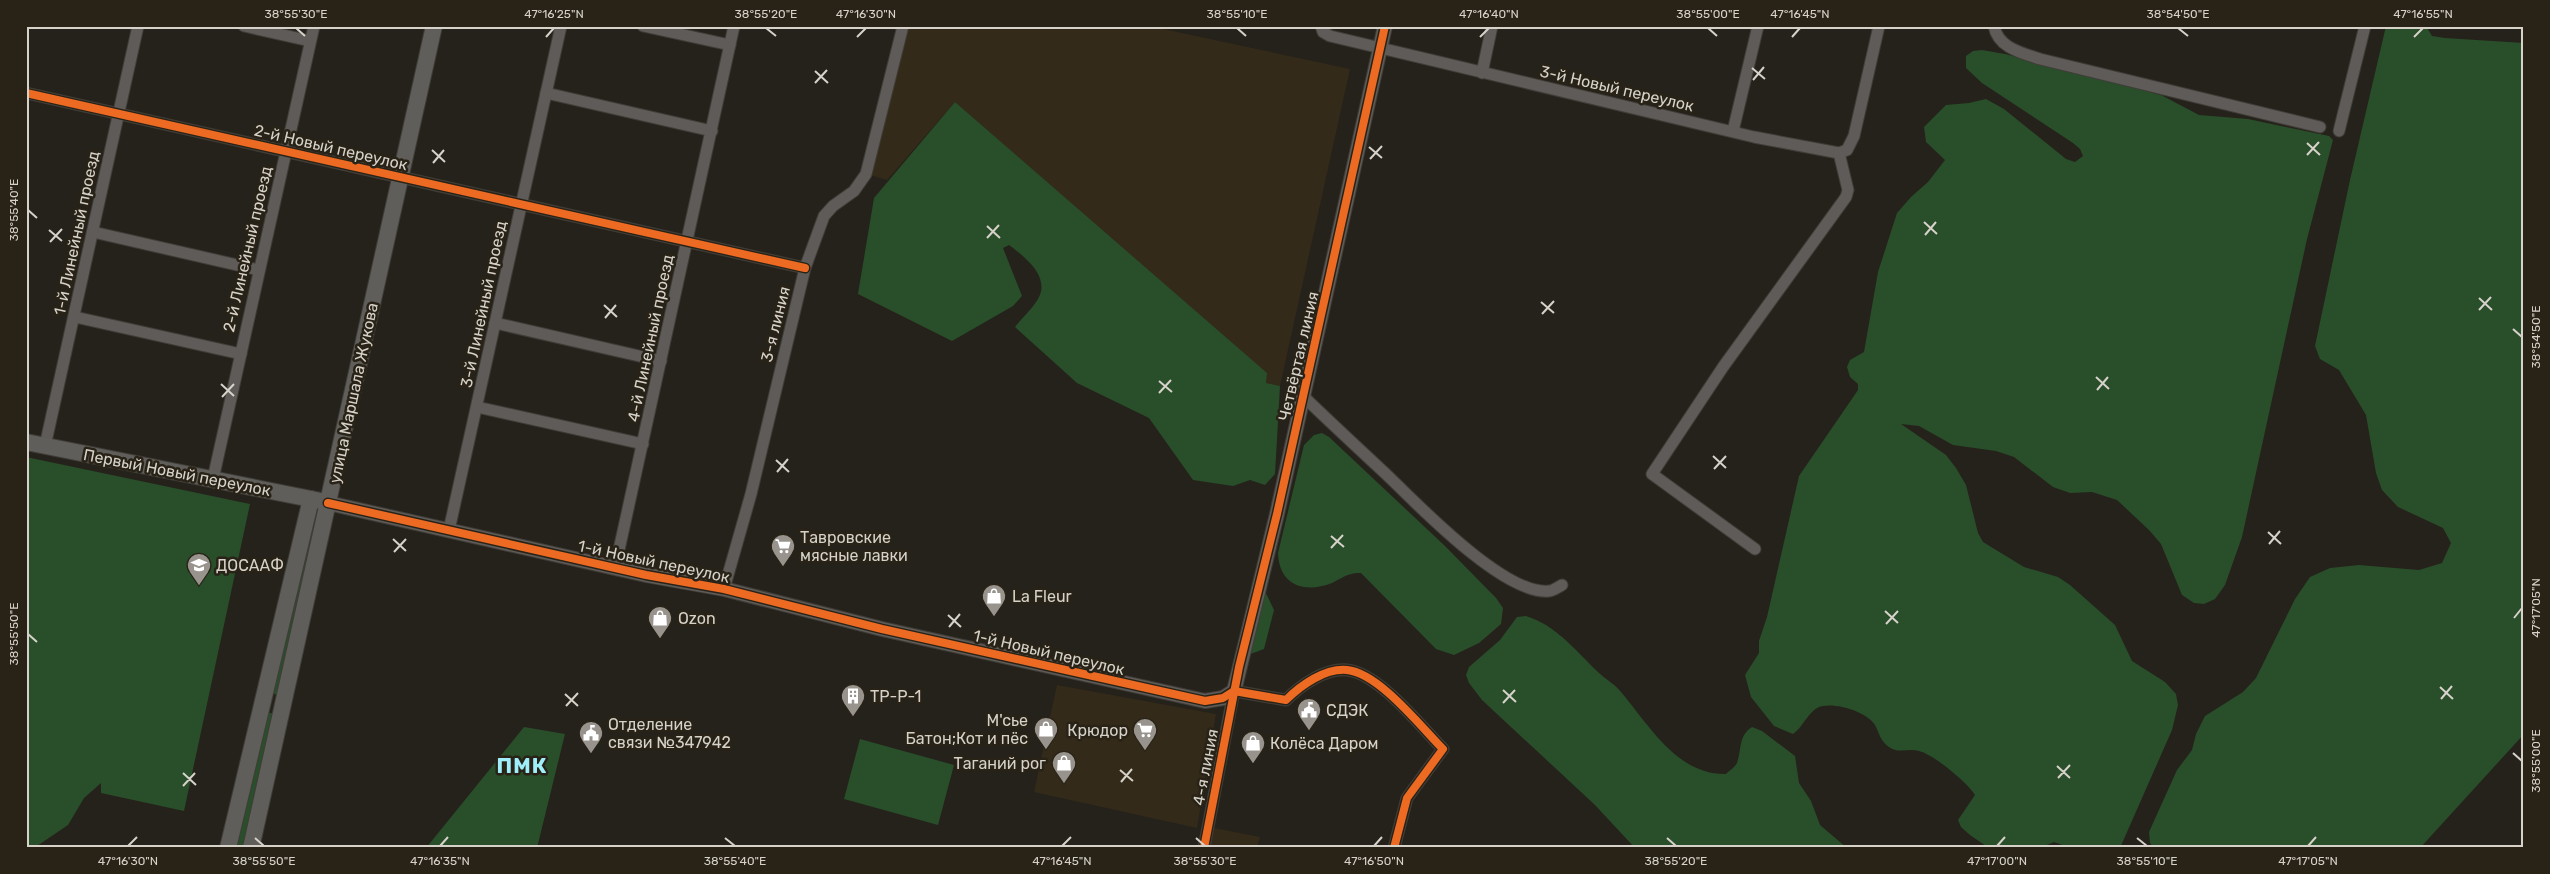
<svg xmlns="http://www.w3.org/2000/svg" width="2550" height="874" viewBox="0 0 2550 874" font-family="Rubik,sans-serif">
  <rect width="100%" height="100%" fill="#25221b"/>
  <!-- built -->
  <g fill="#332a19">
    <path d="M 908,26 L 1149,26 L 1350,69 L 1280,386 L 1266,383 L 955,102 L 887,180 L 870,175 Z"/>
    <path d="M 1057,685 L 1216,714 L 1197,828 L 1034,792 Z"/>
    <path d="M 1214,828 L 1260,837 L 1257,848 L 1210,848 Z"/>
  </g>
  <!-- green -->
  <g fill="#294e2a">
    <path d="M 2386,26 L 2426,26 L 2432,36 L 2445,38 L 2524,43 L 2524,734 L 2420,848 L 2154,848 L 2150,843 L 2149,832 L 2177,770 L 2192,750 L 2196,734 L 2205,716 L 2243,692 L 2256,678 L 2295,599 L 2310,577 L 2330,568 L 2359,565 L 2419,570 L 2442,563 L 2451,543 L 2443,528 L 2398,507 L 2382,490 L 2376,473 L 2366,415 L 2339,370 L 2320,359 L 2315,346 L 2350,180 Z"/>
    <path d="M 1982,50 L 2005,54 L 2161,95 L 2199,115 L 2248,119 L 2329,136 L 2333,140 L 2307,239 L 2242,537 L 2225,585 L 2215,599 L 2204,604 L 2194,603 L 2182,595 L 2161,544 L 2149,530 L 2117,500 L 2092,492 L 2070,493 L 2053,487 L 2014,457 L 1996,451 L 1953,445 L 1919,426 L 1901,424 L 1946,455 L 1956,468 L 1966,485 L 1978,533 L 1983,542 L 2024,567 L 2058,577 L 2070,585 L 2115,625 L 2132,661 L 2165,682 L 2176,694 L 2178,705 L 2172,730 L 2120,848 L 2071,848 L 2054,842 L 2040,848 L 1989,848 L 1970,835 L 1961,827 L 1958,820 L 1975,795 C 1968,783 1933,754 1919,751 C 1908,748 1898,754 1889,747 C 1881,742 1879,733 1875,725 C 1867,712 1838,703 1823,706 C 1809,708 1804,727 1793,734 L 1774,726 L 1751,697 L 1745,675 L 1759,653 L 1759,641 L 1767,617 L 1799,476 L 1858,390 L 1858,384 L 1850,377 L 1847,367 L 1850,360 L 1864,352 L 1878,272 L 1897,213 L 1911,197 L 1928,182 L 1945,160 L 1926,142 L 1924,127 L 1946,105 L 1969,103 L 1986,99 L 2004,109 L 2066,159 L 2075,162 L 2083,156 L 2080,149 L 2073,143 L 1982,83 L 1966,68 L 1966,56 L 1973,51 Z"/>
    <path d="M 955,102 L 1267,373 L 1266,383 L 1280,386 L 1275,474 L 1265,485 L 1250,480 L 1233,486 L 1193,480 L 1149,418 L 1077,383 L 1015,327 C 1022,318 1032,309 1038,299 C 1051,277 1025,257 1009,245 L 1003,248 L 1022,296 L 1013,306 L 952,341 L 858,294 L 874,198 Z"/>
    <path d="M 1322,433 L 1329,437 L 1445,546 L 1496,598 L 1503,608 L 1501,624 L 1479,643 L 1454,655 L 1436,649 L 1361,573 C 1349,572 1342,578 1332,583 C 1304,594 1279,585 1278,553 L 1304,445 L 1314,435 Z"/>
    <path d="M 26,457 L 250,504 L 184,811 L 101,793 L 101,783 L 84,798 L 68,825 L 34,848 L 26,848 Z"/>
    <path d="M 308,527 L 318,530 L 282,696 L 270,693 Z"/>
    <path d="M 1264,589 L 1274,610 L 1264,649 L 1248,655 Z"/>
    <path d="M 1526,616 C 1556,625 1576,651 1598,672 C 1605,679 1615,684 1621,692 C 1649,725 1677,775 1726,774 C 1729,771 1735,767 1737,763 C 1742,749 1738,736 1752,727 L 1762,731 L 1795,756 L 1799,783 L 1811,801 L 1820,825 L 1847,848 L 1635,848 L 1595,805 L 1482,700 L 1469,683 L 1466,675 L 1469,667 L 1500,640 L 1517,617 Z"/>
    <path d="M 267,712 L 278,715 L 247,848 L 237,848 Z"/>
    <path d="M 524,727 L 565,734 L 537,848 L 426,848 Z"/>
    <path d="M 860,739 L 954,765 L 938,825 L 844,799 Z"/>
  </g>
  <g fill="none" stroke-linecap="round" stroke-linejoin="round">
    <!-- minor casing -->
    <g stroke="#403d38" stroke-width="13">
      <g id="minor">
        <path d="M 244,26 L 310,41"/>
        <path d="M 643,26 L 730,45"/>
        <path d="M 1321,26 L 1323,32 L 1330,36 L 1754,137 L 1839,153 L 1847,150 L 1854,136 L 1879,26"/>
        <path d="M 1994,26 C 1998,48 2022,53 2040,59 L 2320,127"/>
        <path d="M 1482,73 L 1492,26"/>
        <path d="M 26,93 L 805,268"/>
        <path d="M 546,93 L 712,131"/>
        <path d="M 1733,131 L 1758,26"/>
        <path d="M 2339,131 L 2365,26"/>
        <path d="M 93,232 L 259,270"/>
        <path d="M 75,317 L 241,354"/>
        <path d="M 495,323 L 661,361"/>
        <path d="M 1303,396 C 1331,423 1359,449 1387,475 C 1417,504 1505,596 1549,591 C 1553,591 1558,587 1562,585"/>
        <path d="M 477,407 L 643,444"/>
        <path d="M 45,446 L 138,26"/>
        <path d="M 213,479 L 314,26"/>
        <path d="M 449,530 L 561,26"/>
        <path d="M 1755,549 L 1652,474 L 1723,367 L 1846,197 L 1848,190 L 1839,153"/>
        <path d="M 615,568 L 734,26"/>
        <path d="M 724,589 L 751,494 L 805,268 L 824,216 L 833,206 L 854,191 L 866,174 L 903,26"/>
        <path d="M 1204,848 L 1234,691 L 1286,700 C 1301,685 1325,668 1347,670 C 1379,673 1421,727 1443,749 L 1407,798 L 1394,848"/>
      </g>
    </g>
    <!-- tertiary casing -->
    <g stroke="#403d38" stroke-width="16">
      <path id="tertiary" d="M 328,503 L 646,575 L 724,589 L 882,629 L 1205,701 L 1223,698 L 1234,691 L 1277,514 L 1385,26"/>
    </g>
    <!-- secondary casing -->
    <g stroke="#403d38" stroke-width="18">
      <g id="secondary">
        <path d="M 26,442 L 321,501"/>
        <path d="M 228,848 L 311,499"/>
        <path d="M 251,848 L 434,26"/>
      </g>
    </g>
    <!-- minor -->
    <use href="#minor" stroke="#5e5b58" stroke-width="11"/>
    <!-- tertiary -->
    <use href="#tertiary" stroke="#5e5b58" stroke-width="14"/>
    <!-- secondary -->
    <use href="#secondary" stroke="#605e5a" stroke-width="16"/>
    <!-- cycleway casing -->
    <g stroke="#292317" stroke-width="11">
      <g id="cycleway">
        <path d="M 26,93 L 805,268"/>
        <path d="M 328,503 L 646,575 L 724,589 L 882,629 L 1205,701 L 1223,698 L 1234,691 L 1286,700 C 1301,685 1325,668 1347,670 C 1379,673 1421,727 1443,749 L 1407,798 L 1394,848"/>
        <path d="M 1204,848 L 1239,667 L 1277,514 L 1385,26"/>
      </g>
    </g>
    <!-- cycleway -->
    <use href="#cycleway" stroke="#ed6a23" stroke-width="8"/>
  </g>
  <!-- ticks -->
  <path fill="none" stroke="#d6d2ca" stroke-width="2" d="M 296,28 L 305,36M 766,28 L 776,36M 1237,28 L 1246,36M 1708,28 L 1717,36M 2178,28 L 2188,36M 546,37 L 554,28M 857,37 L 866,28M 1480,37 L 1489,28M 1792,37 L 1800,28M 2414,37 L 2423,28M 1752,68 L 1765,79M 815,71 L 828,83M 1753,80 L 1764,67M 815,83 L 827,70M 2307,143 L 2320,155M 1369,147 L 1382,158M 432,150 L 445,162M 2307,155 L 2319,142M 1370,159 L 1382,146M 433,163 L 444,150M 28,210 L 37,218M 1924,222 L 1937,234M 987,226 L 1000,238M 49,230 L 62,241M 1925,235 L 1936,222M 987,238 L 999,225M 50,242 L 62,229M 2479,298 L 2492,310M 1541,302 L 1554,313M 604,305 L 617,317M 2479,310 L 2491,297M 1542,314 L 1554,301M 605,318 L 616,305M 2513,329 L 2522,337M 2096,377 L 2109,389M 1159,381 L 1172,392M 221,384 L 234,396M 2097,390 L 2108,377M 1159,393 L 1171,380M 222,397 L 234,384M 1713,456 L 1726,468M 776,460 L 789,472M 1714,469 L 1726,456M 777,472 L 788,459M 2268,532 L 2281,544M 1331,536 L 1344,547M 393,539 L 406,551M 2269,544 L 2280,531M 1331,548 L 1343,535M 394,552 L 406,539M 1885,611 L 1898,623M 948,615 L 961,627M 2514,618 L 2522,608M 1886,624 L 1898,611M 949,627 L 960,614M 28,634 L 37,642M 2440,687 L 2453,699M 1503,690 L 1516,702M 565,694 L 578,706M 2441,699 L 2452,686M 1503,703 L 1515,690M 566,706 L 578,693M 2513,753 L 2522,761M 2057,766 L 2070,778M 1120,770 L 1133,781M 183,773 L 196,785M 2058,778 L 2070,765M 1121,782 L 1132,769M 183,786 L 195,773M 255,838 L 264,846M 725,838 L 735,846M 1196,838 L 1205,846M 1667,838 L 1676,846M 2137,838 L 2147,846M 128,846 L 137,837M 440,846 L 448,837M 1062,846 L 1071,837M 1374,846 L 1382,837M 1997,846 L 2005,837M 2308,846 L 2316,837"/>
  <!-- icons -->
  <defs>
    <g id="supermarket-pin" transform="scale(1.25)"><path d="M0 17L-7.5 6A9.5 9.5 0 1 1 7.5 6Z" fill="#98948d" stroke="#292317"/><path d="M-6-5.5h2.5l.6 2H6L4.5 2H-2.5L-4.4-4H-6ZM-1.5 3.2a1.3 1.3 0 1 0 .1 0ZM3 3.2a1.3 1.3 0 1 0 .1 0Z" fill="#fff"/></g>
    <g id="school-pin" transform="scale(1.25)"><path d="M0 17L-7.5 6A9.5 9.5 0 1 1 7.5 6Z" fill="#98948d" stroke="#292317"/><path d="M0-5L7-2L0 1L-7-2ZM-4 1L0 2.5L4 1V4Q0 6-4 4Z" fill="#fff"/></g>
    <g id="shop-pin" transform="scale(1.25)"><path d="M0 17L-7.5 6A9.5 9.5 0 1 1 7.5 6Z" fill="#98948d" stroke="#292317"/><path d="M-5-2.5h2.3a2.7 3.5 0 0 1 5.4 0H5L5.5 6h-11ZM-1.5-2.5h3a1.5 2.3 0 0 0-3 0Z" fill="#fff"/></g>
    <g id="building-pin" transform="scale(1.25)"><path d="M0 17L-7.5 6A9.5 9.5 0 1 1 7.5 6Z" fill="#98948d" stroke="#292317"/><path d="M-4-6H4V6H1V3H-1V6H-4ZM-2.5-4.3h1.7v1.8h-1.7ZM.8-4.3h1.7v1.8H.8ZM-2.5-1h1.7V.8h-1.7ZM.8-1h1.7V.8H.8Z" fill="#fff"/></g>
    <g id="civic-pin" transform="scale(1.25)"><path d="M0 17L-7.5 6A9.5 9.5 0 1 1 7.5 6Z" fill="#98948d" stroke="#292317"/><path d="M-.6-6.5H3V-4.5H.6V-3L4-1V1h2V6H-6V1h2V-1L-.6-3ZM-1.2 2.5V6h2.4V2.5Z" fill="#fff"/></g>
  </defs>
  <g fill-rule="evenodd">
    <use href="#supermarket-pin" x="783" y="546"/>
    <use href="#school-pin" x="199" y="565"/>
    <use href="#shop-pin" x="994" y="596"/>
    <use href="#shop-pin" x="660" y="618"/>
    <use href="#building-pin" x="853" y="696"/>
    <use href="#civic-pin" x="1309" y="710"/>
    <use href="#shop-pin" x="1046" y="729"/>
    <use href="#supermarket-pin" x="1145" y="730"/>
    <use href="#civic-pin" x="591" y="733"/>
    <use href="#shop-pin" x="1253" y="743"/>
    <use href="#shop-pin" x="1064" y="763"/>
  </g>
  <g text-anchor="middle" stroke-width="5" stroke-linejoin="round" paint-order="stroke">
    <!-- street labels -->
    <g font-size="16" fill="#d6d2ca" stroke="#292317">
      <text transform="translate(1617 88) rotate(13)" y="6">3-й Новый переулок</text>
      <text transform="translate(331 147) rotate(13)" y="6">2-й Новый переулок</text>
      <text transform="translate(76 233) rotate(-78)" y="6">1-й Линейный проезд</text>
      <text transform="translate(247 249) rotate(-77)" y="6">2-й Линейный проезд</text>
      <text transform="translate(483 304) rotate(-78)" y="6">3-й Линейный проезд</text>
      <text transform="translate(775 324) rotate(-76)" y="6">3-я линия</text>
      <text transform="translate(650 338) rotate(-78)" y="6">4-й Линейный проезд</text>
      <text transform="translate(1298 356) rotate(-77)" y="6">Четвёртая линия</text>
      <text transform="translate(353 393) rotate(-78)" y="6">улица Маршала Жукова</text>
      <text transform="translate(177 472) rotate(11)" y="6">Первый Новый переулок</text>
      <text transform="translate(654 561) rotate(12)" y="6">1-й Новый переулок</text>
      <text transform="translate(1049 652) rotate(13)" y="6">1-й Новый переулок</text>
      <text transform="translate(1205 767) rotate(-79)" y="6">4-я линия</text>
    </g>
    <!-- poi labels -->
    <g font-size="16" fill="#d6d2ca" stroke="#292317" text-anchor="start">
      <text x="800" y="543">Тавровские<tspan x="800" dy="18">мясные лавки</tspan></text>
      <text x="216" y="571">ДОСААФ</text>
      <text x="1012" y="602">La Fleur</text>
      <text x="678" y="624">Ozon</text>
      <text x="870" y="702">ТР-Р-1</text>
      <text x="1326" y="716">СДЭК</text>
      <text x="1028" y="726" text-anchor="end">М'сье<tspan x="1028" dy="18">Батон;Кот и пёс</tspan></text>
      <text x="608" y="730">Отделение<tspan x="608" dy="18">связи №347942</tspan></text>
      <text x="1128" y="736" text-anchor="end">Крюдор</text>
      <text x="1270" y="749">Колёса Даром</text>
      <text x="1046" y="769" text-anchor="end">Таганий рог</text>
    </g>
    <!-- district labels -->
    <g font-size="21" font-weight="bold" letter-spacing="1" fill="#9eeffa" stroke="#292317">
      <text x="522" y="773">ПМК</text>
    </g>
  </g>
  <!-- border -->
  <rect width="2550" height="874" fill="none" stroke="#292317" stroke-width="55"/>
  <rect x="28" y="28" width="2494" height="818" fill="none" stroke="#d6d2ca" stroke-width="2"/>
  <g font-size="12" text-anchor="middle" fill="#d6d2ca">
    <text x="296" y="18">38°55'30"E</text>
    <text x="554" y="18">47°16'25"N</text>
    <text x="766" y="18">38°55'20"E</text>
    <text x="866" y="18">47°16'30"N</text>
    <text x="1237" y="18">38°55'10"E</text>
    <text x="1489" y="18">47°16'40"N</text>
    <text x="1708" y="18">38°55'00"E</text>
    <text x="1800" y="18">47°16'45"N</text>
    <text x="2178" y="18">38°54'50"E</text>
    <text x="2423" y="18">47°16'55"N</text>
    <text transform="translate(14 210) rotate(-90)" y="4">38°55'40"E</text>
    <text transform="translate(2536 337) rotate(-90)" y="4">38°54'50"E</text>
    <text transform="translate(2536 608) rotate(-90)" y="4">47°17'05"N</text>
    <text transform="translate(14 634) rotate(-90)" y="4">38°55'50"E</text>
    <text transform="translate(2536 761) rotate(-90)" y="4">38°55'00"E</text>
    <text x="128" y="865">47°16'30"N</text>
    <text x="264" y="865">38°55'50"E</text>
    <text x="440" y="865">47°16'35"N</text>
    <text x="735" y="865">38°55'40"E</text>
    <text x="1062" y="865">47°16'45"N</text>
    <text x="1205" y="865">38°55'30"E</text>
    <text x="1374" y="865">47°16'50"N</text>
    <text x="1676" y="865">38°55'20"E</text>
    <text x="1997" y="865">47°17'00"N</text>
    <text x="2147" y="865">38°55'10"E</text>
    <text x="2308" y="865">47°17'05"N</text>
  </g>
</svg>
